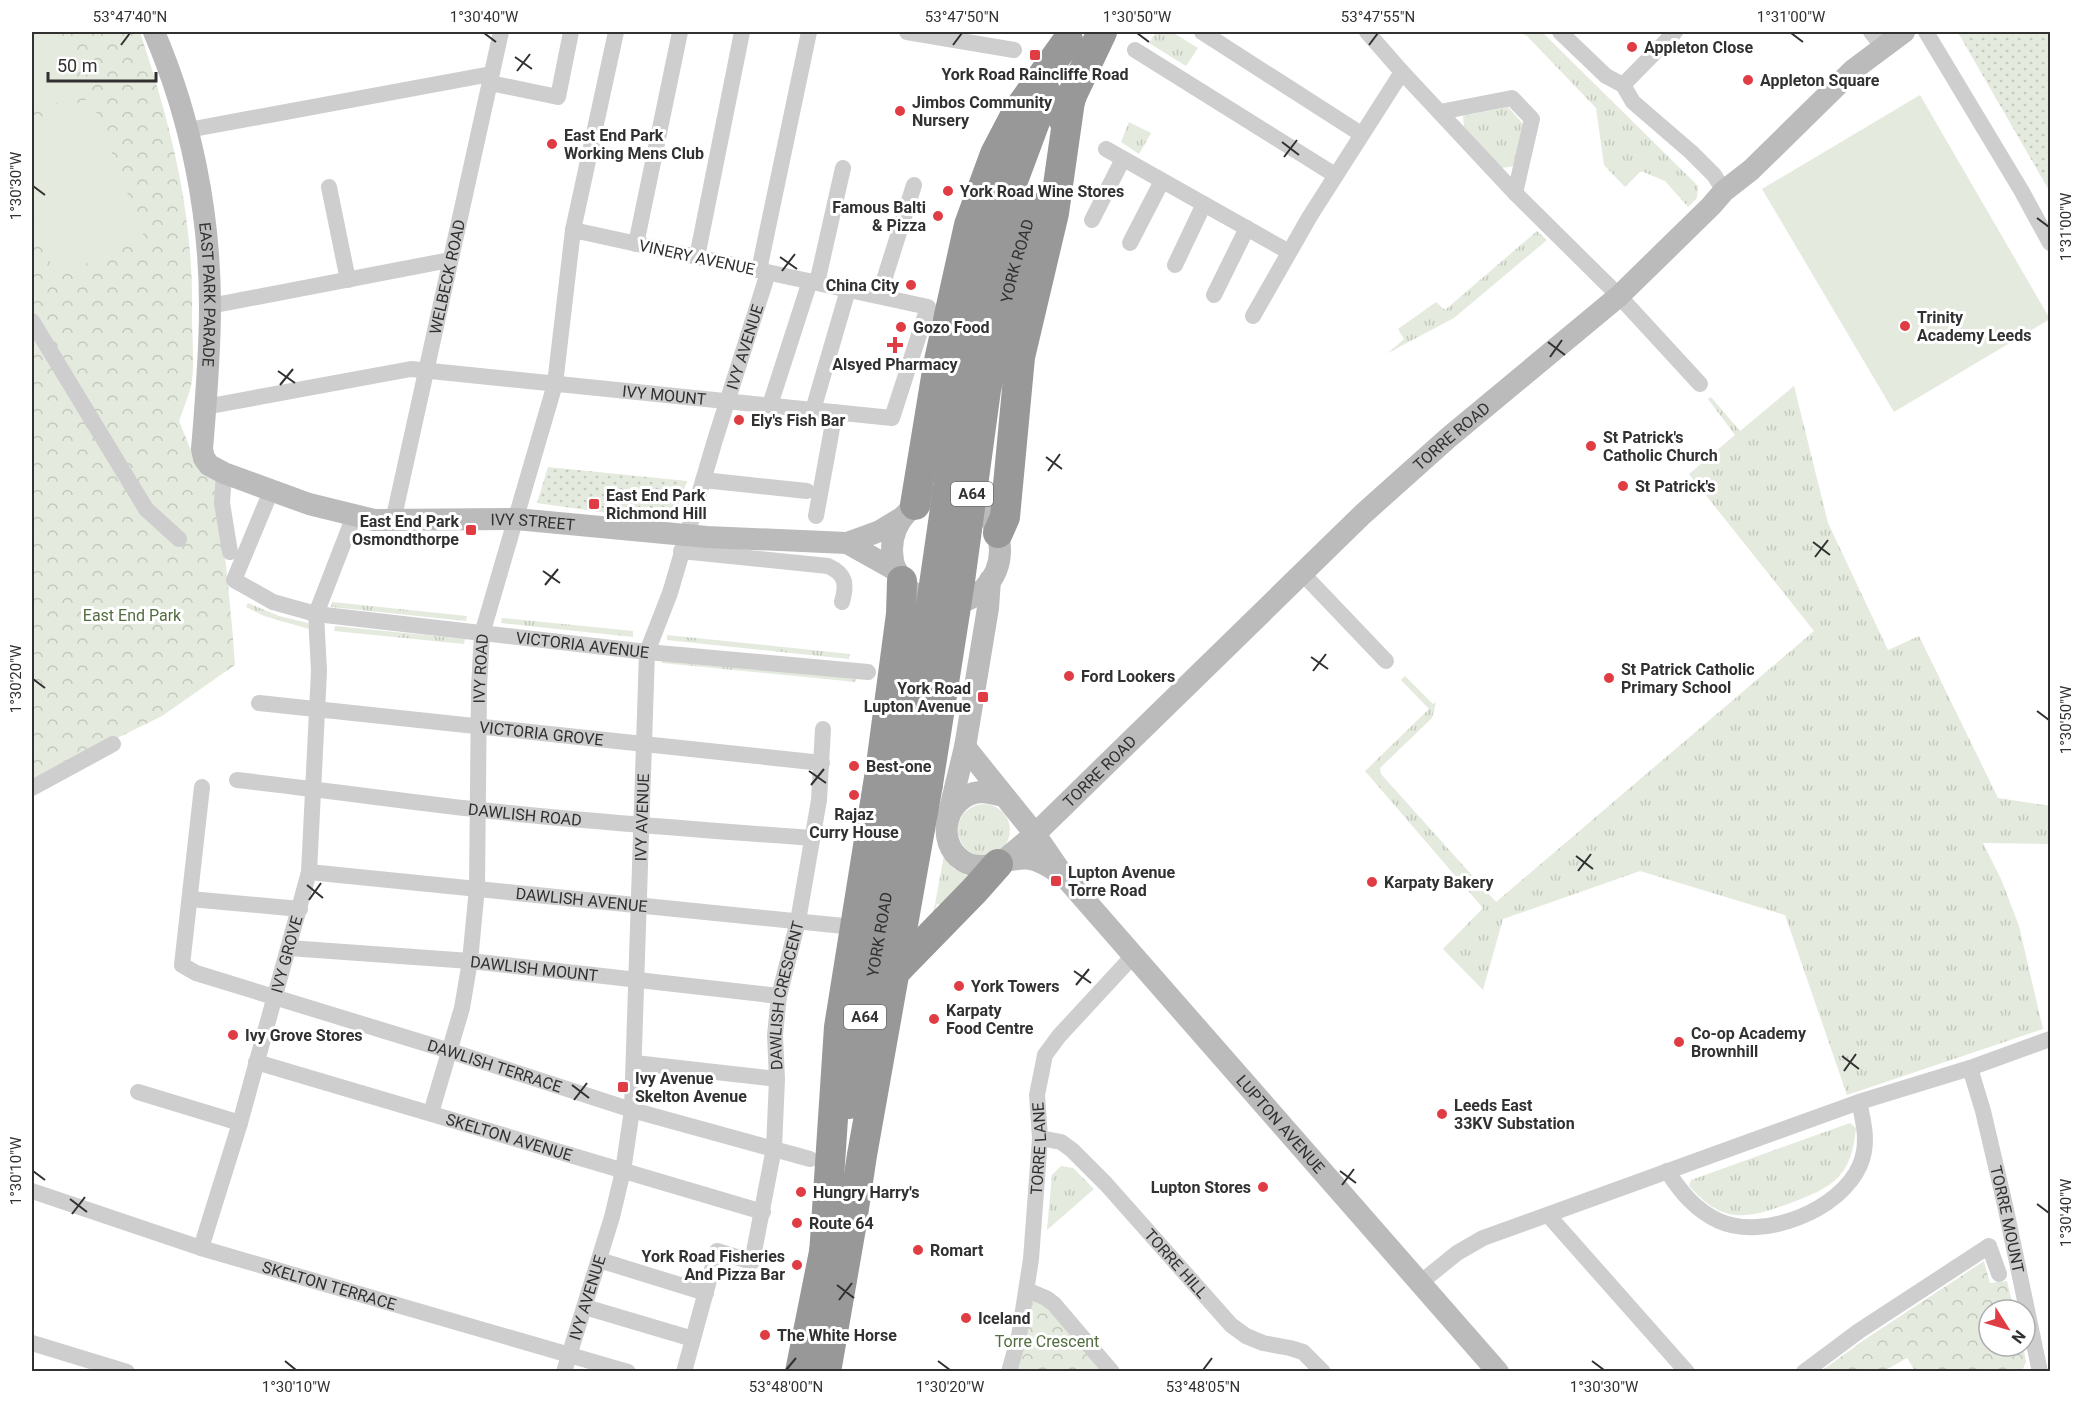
<svg xmlns="http://www.w3.org/2000/svg" width="2082" height="1403" viewBox="0 0 2082 1403" font-family="Roboto,sans-serif">
  <defs>
    <pattern id="grass-tufts" width="24" height="20" patternUnits="userSpaceOnUse" patternTransform="scale(1.5)"><rect width="24" height="20" fill="#e4eadd"/><path d="M3 7l-1-3M5 7V3M7 7l1-3M15 17l-1-3M17 17v-4M19 17l1-3" fill="none" stroke="#c4c9be"/></pattern>
    <pattern id="park-crowns" width="20" height="18" patternUnits="userSpaceOnUse" patternTransform="scale(1.5)"><rect width="20" height="18" fill="#e4eadd"/><path d="M2 6a3 3 0 1 1 6 0M12 15a3 3 0 1 1 6 0" fill="none" stroke="#c4c9be"/></pattern>
    <pattern id="garden-dots" width="8" height="8" patternUnits="userSpaceOnUse" patternTransform="scale(1.5)"><rect width="8" height="8" fill="#e4eadd"/><path d="M2 2h.1M6 6h.1" fill="none" stroke="#c4c9be" stroke-width="1.8" stroke-linecap="round"/></pattern>
  </defs>
  <rect width="100%" height="100%" fill="#fff"/>
  <!-- grass -->
  <g fill="url(#grass-tufts)">
    <path d="M 1156,32 L 1172,32 L 1198,48 L 1186,66 L 1149,43 Z"/>
    <path d="M 1519,32 L 1542,32 L 1698,186 L 1697,198 L 1688,207 L 1665,181 L 1641,171 L 1625,187 L 1604,165 L 1596,108 L 1527,36 Z"/>
    <path d="M 1508,107 L 1524,125 L 1514,166 L 1502,168 L 1464,127 L 1463,116 Z"/>
    <path d="M 1129,122 L 1151,133 L 1139,154 L 1121,142 Z"/>
    <path d="M 1537,231 L 1547,240 L 1454,318 L 1388,353 L 1404,339 L 1398,329 L 1436,302 L 1445,310 Z"/>
    <path d="M 1794,386 L 1828,523 L 1888,650 L 1919,636 L 1998,798 L 2050,806 L 2050,844 L 1983,843 L 2001,879 L 2019,926 L 2043,1029 L 1847,1095 L 1785,915 L 1640,871 L 1503,919 L 1483,990 L 1443,949 L 1483,908 L 1365,771 L 1429,709 L 1401,680 L 1405,676 L 1433,704 L 1436,702 L 1432,718 L 1380,768 L 1381,774 L 1496,902 L 1814,631 L 1689,474 L 1735,435 L 1708,399 L 1711,397 L 1740,431 Z"/>
    <path d="M 332,602 L 467,616 L 466,621 L 331,607 Z"/>
    <path d="M 248,603 L 279,616 L 308,623 L 309,629 L 264,616 L 246,607 Z"/>
    <path d="M 502,618 L 633,631 L 633,637 L 501,623 Z"/>
    <path d="M 335,626 L 465,639 L 464,644 L 334,631 Z"/>
    <path d="M 667,635 L 850,654 L 849,659 L 667,640 Z"/>
    <path d="M 662,657 L 856,677 L 856,682 L 662,663 Z"/>
    <circle cx="984" cy="830" r="26"/>
    <path d="M 944,855 L 954,869 L 971,878 L 943,905 L 937,904 L 929,928 L 935,904 Z"/>
    <path d="M 1850,1123 L 1856,1128 C 1851,1179 1832,1187 1788,1204 C 1744,1220 1722,1223 1689,1186 L 1691,1180 Z"/>
    <path d="M 1061,1166 L 1073,1168 L 1094,1189 L 1047,1230 L 1052,1175 Z"/>
  </g>
  <!-- park -->
  <g fill="url(#park-crowns)">
    <path d="M 32,32 L 140,32 C 172,129 194,214 192,317 C 192,337 195,368 191,386 C 188,398 183,409 179,421 L 197,465 L 217,481 C 223,543 231,603 235,665 L 162,716 L 32,780 Z"/>
    <path d="M 1984,1261 L 1990,1283 L 2007,1281 L 2014,1310 L 1989,1310 L 1989,1346 L 2023,1346 L 2026,1362 L 2022,1371 L 1915,1371 L 1907,1358 L 1884,1371 L 1820,1372 L 1864,1340 Z"/>
    <path d="M 1027,1290 L 1037,1293 L 1112,1372 L 1009,1372 Z"/>
  </g>
  <!-- garden -->
  <g fill="url(#garden-dots)">
    <path d="M 1957,32 L 2050,32 L 2050,192 L 1960,36 Z"/>
    <path d="M 548,467 L 687,481 L 672,522 L 537,503 Z"/>
  </g>
  <!-- pitch -->
  <g fill="#e4eadd">
    <path d="M 32,32 L 58,32 L 81,94 L 32,112 Z"/>
    <path d="M 1920,95 L 2050,319 L 1894,412 L 1762,189 Z"/>
    <path d="M 91,98 L 145,239 L 56,276 L 32,217 L 32,120 Z"/>
  </g>
  <g fill="none" stroke-linecap="round" stroke-linejoin="round">
    <!-- street -->
    <g stroke="#cecece" stroke-width="16">
      <path d="M 907,32 L 1014,50"/>
      <path d="M 1202,32 L 1361,134"/>
      <path d="M 1367,32 L 1402,72 L 1515,193 L 1619,296 L 1700,384"/>
      <path d="M 1560,32 L 1606,76 L 1623,85 L 1633,102 L 1691,152 L 1714,175 L 1724,191"/>
      <path d="M 1871,32 L 1883,47"/>
      <path d="M 1926,32 L 2021,190 L 2050,243"/>
      <path d="M 1135,50 L 1335,175"/>
      <path d="M 490,83 L 558,97 L 571,32"/>
      <path d="M 1623,85 L 1675,32"/>
      <path d="M 1440,112 L 1512,98 L 1532,119 L 1515,193"/>
      <path d="M 188,130 L 491,74"/>
      <path d="M 1106,149 L 1289,252"/>
      <path d="M 329,187 L 348,280"/>
      <path d="M 1092,220 L 1123,159"/>
      <path d="M 1130,243 L 1162,181"/>
      <path d="M 636,244 L 680,32"/>
      <path d="M 697,257 L 742,32"/>
      <path d="M 1175,265 L 1204,204"/>
      <path d="M 759,270 L 809,32"/>
      <path d="M 817,283 L 843,168"/>
      <path d="M 1214,295 L 1247,228"/>
      <path d="M 879,296 L 914,185"/>
      <path d="M 210,306 L 450,260"/>
      <path d="M 1253,316 L 1310,216 L 1402,72"/>
      <path d="M 32,321 L 146,509 L 179,539"/>
      <path d="M 770,405 L 810,281"/>
      <path id="s1" d="M 205,407 L 411,369 L 892,418 L 928,307 L 573,230"/>
      <path d="M 813,410 L 848,290"/>
      <path d="M 224,473 L 222,503 L 230,552"/>
      <path d="M 703,480 L 807,491"/>
      <path id="s2" d="M 271,491 L 234,580 L 273,602 L 316,614 L 647,652 L 868,672"/>
      <path d="M 816,516 L 835,412"/>
      <path id="s3" d="M 393,521 L 501,32"/>
      <path d="M 681,551 L 828,566 C 846,574 847,584 842,602"/>
      <path d="M 1303,574 L 1386,661"/>
      <path id="s4" d="M 259,703 L 822,763"/>
      <path id="s5" d="M 237,780 C 318,789 399,801 481,810 C 591,822 702,830 812,838"/>
      <path id="s6" d="M 202,787 L 182,965 L 196,973 L 450,1051 L 632,1110 L 810,1159"/>
      <path d="M 32,788 L 113,744"/>
      <path id="s7" d="M 309,872 L 844,926 L 856,921"/>
      <path d="M 190,899 L 300,909"/>
      <path id="s8" d="M 289,948 L 470,961 L 779,996"/>
      <path id="s9" d="M 256,1062 L 763,1212"/>
      <path d="M 635,1063 L 777,1079"/>
      <path id="s10" d="M 1970,1068 L 1983,1111 L 2005,1205 L 2040,1372"/>
      <path d="M 138,1092 L 240,1123"/>
      <path id="s11" d="M 431,1113 L 462,1008 L 470,961 L 477,888 L 479,687 L 482,634 L 555,384 L 573,230 L 616,32"/>
      <path id="s12" d="M 1040,1138 L 1061,1142 L 1072,1150 L 1106,1184 L 1231,1325 L 1246,1336 L 1263,1343 L 1290,1348 L 1303,1352 L 1323,1372"/>
      <path d="M 1667,1171 C 1681,1192 1695,1210 1719,1221 C 1763,1241 1841,1210 1860,1165 C 1869,1144 1864,1123 1859,1102"/>
      <path id="s13" d="M 32,1191 L 201,1248 L 628,1372"/>
      <path d="M 1548,1215 L 1687,1372"/>
      <path id="s14" d="M 201,1248 L 240,1123 L 309,872 L 319,671 L 316,614 L 354,516"/>
      <path d="M 599,1260 L 706,1293"/>
      <path d="M 1420,1283 L 1457,1253 L 1483,1238 L 1859,1102 L 1970,1068 L 2050,1039"/>
      <path d="M 1027,1290 L 1046,1298 L 1054,1304 L 1112,1372"/>
      <path d="M 585,1307 L 693,1339"/>
      <path d="M 32,1343 L 127,1372"/>
      <path id="s15" d="M 564,1372 L 612,1217 L 623,1171 L 632,1110 L 647,652 L 670,593 L 715,440 L 768,273"/>
      <path id="s16" d="M 684,1372 L 717,1251 L 752,1262 L 774,1148 L 777,1079 L 775,1035 L 779,996 L 798,921 L 819,800 L 823,729"/>
      <path id="s17" d="M 1009,1372 L 1019,1336 L 1031,1259 L 1040,1138 L 1037,1095 L 1045,1055 L 1059,1036 L 1133,956"/>
      <path d="M 1804,1372 L 1859,1331 L 1989,1246 L 1999,1274"/>
    </g>
    <!-- secondary -->
    <g stroke="#bbb" stroke-width="22">
      <path id="s18" d="M 154,32 C 191,118 210,213 210,307 C 210,354 206,402 202,449 L 204,458 L 209,465 L 224,473 L 309,504 L 374,520 L 516,519 L 707,537 L 847,543 L 880,531 L 903,517"/>
      <circle cx="946" cy="550" r="54"/>
      <path d="M 847,543 L 897,571"/>
      <path id="s19" d="M 965,747 L 1035,834 L 1063,875 L 1498,1372"/>
      <path d="M 1003,796 C 995,794 988,792 980,792 C 946,795 934,842 963,861 C 985,875 1007,855 1030,859 C 1041,861 1050,867 1059,873"/>
      <path d="M 948,817 L 965,747 L 988,608 L 990,580"/>
      <path id="s20" d="M 1003,861 L 1035,834 L 1363,514 L 1448,438 L 1619,296 L 1711,206 L 1724,191 L 1751,170 L 1853,70 L 1904,32"/>
    </g>
    <!-- highway -->
    <g stroke="#989898" stroke-width="30">
      <path d="M 1063,119 L 1073,93 L 1102,32"/>
      <path d="M 1004,205 L 1046,92"/>
      <path d="M 915,505 L 938,365 L 969,225 L 995,154 L 1018,110 L 1068,40"/>
      <path d="M 998,533 L 1005,517 L 1020,357 L 1054,213 L 1070,101"/>
      <path d="M 893,974 L 974,891 L 998,864"/>
      <path id="s21" d="M 850,1104 L 906,779"/>
      <path d="M 824,1255 L 839,1027 L 881,765 L 901,614 L 902,581"/>
      <path d="M 800,1372 L 827,1237"/>
      <path d="M 826,1372 L 851,1228 L 862,1155 L 928,784"/>
    </g>
    <!-- highway-bridge -->
    <g stroke="#989898" stroke-width="30">
      <path d="M 906,779 L 965,370 L 978,300 L 1004,205"/>
      <path id="s22" d="M 928,784 L 960,581 L 986,390 L 1012,274 L 1032,207"/>
    </g>
  </g>
  <!-- ticks -->
  <path fill="none" stroke="#313131" stroke-width="2" d="M 484,33 L 496,42M 1137,33 L 1149,42M 1791,33 L 1803,42M 121,45 L 130,33M 953,45 L 962,33M 1369,45 L 1378,33M 515,57 L 532,69M 517,71 L 530,54M 1282,142 L 1299,155M 1284,157 L 1297,140M 33,186 L 45,195M 2037,218 L 2049,227M 780,257 L 797,269M 782,271 L 795,254M 1548,342 L 1565,355M 1550,357 L 1562,340M 278,371 L 295,383M 280,385 L 293,369M 1046,457 L 1062,469M 1048,471 L 1060,454M 1813,542 L 1830,555M 1815,557 L 1828,540M 543,571 L 560,583M 545,585 L 558,569M 1311,657 L 1328,669M 1313,671 L 1326,654M 33,679 L 45,688M 2037,711 L 2049,720M 809,771 L 826,783M 811,785 L 824,769M 1576,856 L 1593,869M 1578,871 L 1591,854M 307,885 L 323,898M 309,900 L 321,883M 1074,971 L 1091,983M 1076,985 L 1089,969M 1842,1056 L 1859,1069M 1844,1071 L 1856,1054M 572,1085 L 589,1098M 574,1100 L 587,1083M 33,1171 L 45,1180M 1340,1171 L 1356,1183M 1342,1185 L 1354,1169M 70,1199 L 87,1212M 2037,1204 L 2049,1213M 72,1214 L 85,1197M 837,1285 L 854,1298M 839,1300 L 852,1283M 285,1361 L 296,1370M 938,1361 L 950,1370M 1592,1361 L 1604,1370M 786,1370 L 796,1358M 1203,1370 L 1212,1358"/>
  <!-- markers -->
  <g fill="#e03c43" stroke="#fff" stroke-width="2">
    <circle cx="1632" cy="47" r="6"/>
    <rect x="1029" y="49" width="12" height="12" rx="3"/>
    <circle cx="1748" cy="80" r="6"/>
    <circle cx="900" cy="111" r="6"/>
    <circle cx="552" cy="144" r="6"/>
    <circle cx="948" cy="191" r="6"/>
    <circle cx="938" cy="216" r="6"/>
    <circle cx="911" cy="285" r="6"/>
    <circle cx="1905" cy="326" r="6"/>
    <circle cx="901" cy="327" r="6"/>
    <path d="M892 336h6v6h6v6h-6v6h-6v-6h-6v-6h6z"/>
    <circle cx="739" cy="420" r="6"/>
    <circle cx="1591" cy="446" r="6"/>
    <circle cx="1623" cy="486" r="6"/>
    <rect x="588" y="498" width="12" height="12" rx="3"/>
    <rect x="465" y="524" width="12" height="12" rx="3"/>
    <circle cx="1069" cy="676" r="6"/>
    <circle cx="1609" cy="678" r="6"/>
    <rect x="977" y="691" width="12" height="12" rx="3"/>
    <circle cx="854" cy="766" r="6"/>
    <circle cx="854" cy="795" r="6"/>
    <rect x="1050" y="875" width="12" height="12" rx="3"/>
    <circle cx="1372" cy="882" r="6"/>
    <circle cx="959" cy="986" r="6"/>
    <circle cx="934" cy="1019" r="6"/>
    <circle cx="233" cy="1035" r="6"/>
    <circle cx="1679" cy="1042" r="6"/>
    <rect x="617" y="1081" width="12" height="12" rx="3"/>
    <circle cx="1442" cy="1114" r="6"/>
    <circle cx="1263" cy="1187" r="6"/>
    <circle cx="801" cy="1192" r="6"/>
    <circle cx="797" cy="1223" r="6"/>
    <circle cx="918" cy="1250" r="6"/>
    <circle cx="797" cy="1265" r="6"/>
    <circle cx="966" cy="1318" r="6"/>
    <circle cx="765" cy="1335" r="6"/>
  </g>
  <g text-anchor="middle" stroke-width="6" stroke-linejoin="round" paint-order="stroke">
    <!-- shield labels -->
    <g fill="#fff" stroke="#6f6f6f" stroke-width="1.5">
      <rect x="951" y="482" width="42" height="24" rx="4.5"/>
      <rect x="844" y="1005" width="42" height="24" rx="4.5"/>
    </g>
    <g font-size="15" font-weight="bold" fill="#313131">
      <text x="972" y="499">A64</text>
      <text x="865" y="1022">A64</text>
    </g>
    <!-- poi labels -->
    <g font-size="16" font-weight="bold" fill="#313131" stroke="#fff" text-anchor="start">
      <text x="1644" y="53">Appleton Close</text>
      <text x="1035" y="80" text-anchor="middle">York Road Raincliffe Road</text>
      <text x="1760" y="86">Appleton Square</text>
      <text x="912" y="108">Jimbos Community<tspan x="912" dy="18">Nursery</tspan></text>
      <text x="564" y="141">East End Park<tspan x="564" dy="18">Working Mens Club</tspan></text>
      <text x="960" y="197">York Road Wine Stores</text>
      <text x="926" y="213" text-anchor="end">Famous Balti<tspan x="926" dy="18">&amp; Pizza</tspan></text>
      <text x="899" y="291" text-anchor="end">China City</text>
      <text x="1917" y="323">Trinity<tspan x="1917" dy="18">Academy Leeds</tspan></text>
      <text x="913" y="333">Gozo Food</text>
      <text x="895" y="370" text-anchor="middle">Alsyed Pharmacy</text>
      <text x="751" y="426">Ely's Fish Bar</text>
      <text x="1603" y="443">St Patrick's<tspan x="1603" dy="18">Catholic Church</tspan></text>
      <text x="1635" y="492">St Patrick's</text>
      <text x="606" y="501">East End Park<tspan x="606" dy="18">Richmond Hill</tspan></text>
      <text x="459" y="527" text-anchor="end">East End Park<tspan x="459" dy="18">Osmondthorpe</tspan></text>
      <text x="1621" y="675">St Patrick Catholic<tspan x="1621" dy="18">Primary School</tspan></text>
      <text x="1081" y="682">Ford Lookers</text>
      <text x="971" y="694" text-anchor="end">York Road<tspan x="971" dy="18">Lupton Avenue</tspan></text>
      <text x="866" y="772">Best-one</text>
      <text x="854" y="820" text-anchor="middle">Rajaz<tspan x="854" dy="18">Curry House</tspan></text>
      <text x="1068" y="878">Lupton Avenue<tspan x="1068" dy="18">Torre Road</tspan></text>
      <text x="1384" y="888">Karpaty Bakery</text>
      <text x="971" y="992">York Towers</text>
      <text x="946" y="1016">Karpaty<tspan x="946" dy="18">Food Centre</tspan></text>
      <text x="1691" y="1039">Co-op Academy<tspan x="1691" dy="18">Brownhill</tspan></text>
      <text x="245" y="1041">Ivy Grove Stores</text>
      <text x="635" y="1084">Ivy Avenue<tspan x="635" dy="18">Skelton Avenue</tspan></text>
      <text x="1454" y="1111">Leeds East<tspan x="1454" dy="18">33KV Substation</tspan></text>
      <text x="1251" y="1193" text-anchor="end">Lupton Stores</text>
      <text x="813" y="1198">Hungry Harry's</text>
      <text x="809" y="1229">Route 64</text>
      <text x="930" y="1256">Romart</text>
      <text x="785" y="1262" text-anchor="end">York Road Fisheries<tspan x="785" dy="18">And Pizza Bar</tspan></text>
      <text x="978" y="1324">Iceland</text>
      <text x="777" y="1341">The White Horse</text>
    </g>
    <!-- street labels -->
    <g font-size="16" fill="#313131" stroke="#fff">
      <text transform="translate(697 257) rotate(12)" y="6">VINERY AVENUE</text>
      <text dy="6" stroke="none"><textPath href="#s22" startOffset="531">YORK ROAD</textPath></text>
      <text dy="6" stroke="none"><textPath href="#s3" startOffset="250">WELBECK ROAD</textPath></text>
      <text dy="6" stroke="none"><textPath href="#s18" startOffset="270">EAST PARK PARADE</textPath></text>
      <text dy="6" stroke="none"><textPath href="#s15" startOffset="1050">IVY AVENUE</textPath></text>
      <text dy="6" stroke="none"><textPath href="#s1" startOffset="464">IVY MOUNT</textPath></text>
      <text dy="6" stroke="none"><textPath href="#s20" startOffset="618">TORRE ROAD</textPath></text>
      <text dy="6" stroke="none"><textPath href="#s18" startOffset="776">IVY STREET</textPath></text>
      <text dy="6" stroke="none"><textPath href="#s2" startOffset="454">VICTORIA AVENUE</textPath></text>
      <text dy="6" stroke="none"><textPath href="#s11" startOffset="450">IVY ROAD</textPath></text>
      <text dy="6" stroke="none"><textPath href="#s4" startOffset="284">VICTORIA GROVE</textPath></text>
      <text dy="6" stroke="none"><textPath href="#s20" startOffset="132">TORRE ROAD</textPath></text>
      <text dy="6" stroke="none"><textPath href="#s5" startOffset="290">DAWLISH ROAD</textPath></text>
      <text dy="6" stroke="none"><textPath href="#s15" startOffset="564">IVY AVENUE</textPath></text>
      <text dy="6" stroke="none"><textPath href="#s7" startOffset="274">DAWLISH AVENUE</textPath></text>
      <text dy="6" stroke="none"><textPath href="#s21" startOffset="172">YORK ROAD</textPath></text>
      <text dy="6" stroke="none"><textPath href="#s14" startOffset="306">IVY GROVE</textPath></text>
      <text dy="6" stroke="none"><textPath href="#s8" startOffset="246">DAWLISH MOUNT</textPath></text>
      <text dy="6" stroke="none"><textPath href="#s16" startOffset="432">DAWLISH CRESCENT</textPath></text>
      <text dy="6" stroke="none"><textPath href="#s6" startOffset="508">DAWLISH TERRACE</textPath></text>
      <text dy="6" stroke="none"><textPath href="#s19" startOffset="492">LUPTON AVENUE</textPath></text>
      <text dy="6" stroke="none"><textPath href="#s9" startOffset="264">SKELTON AVENUE</textPath></text>
      <text dy="6" stroke="none"><textPath href="#s17" startOffset="226">TORRE LANE</textPath></text>
      <text dy="6" stroke="none"><textPath href="#s10" startOffset="156">TORRE MOUNT</textPath></text>
      <text dy="6" stroke="none"><textPath href="#s12" startOffset="189">TORRE HILL</textPath></text>
      <text dy="6" stroke="none"><textPath href="#s13" startOffset="312">SKELTON TERRACE</textPath></text>
      <text dy="6" stroke="none"><textPath href="#s15" startOffset="78">IVY AVENUE</textPath></text>
    </g>
    <!-- park labels -->
    <g font-size="16" fill="#536c40" stroke="#fff">
      <text x="132" y="621">East End Park</text>
      <text x="1047" y="1347">Torre Crescent</text>
    </g>
  </g>
  <!-- border -->
  <rect width="2082" height="1403" fill="none" stroke="#ffffff" stroke-width="66"/>
  <!-- north arrow -->
  <g transform="translate(2007 1328) rotate(127)"><circle r="28" fill="#ffffff" stroke="#adadad" stroke-width="1.5"/>
  <path d="M0-4.5L10 22L0 15L-10 22Z" fill="#e03c43"/>
  <text y="-9" font-size="16" font-weight="bold" text-anchor="middle" fill="#313131">N</text>
  </g>
  <!-- scale -->
  <path d="M48 72v9h108v-9" fill="none" stroke="#313131" stroke-width="3"/>
  <text x="57" y="72" font-size="18" fill="#313131" stroke="#ffffff" stroke-width="4.5" paint-order="stroke">50 m</text>
  <rect x="33" y="33" width="2016" height="1337" fill="none" stroke="#313131" stroke-width="2"/>
  <g font-size="15" text-anchor="middle" fill="#313131">
    <text x="130" y="22">53°47'40"N</text>
    <text x="484" y="22">1°30'40"W</text>
    <text x="962" y="22">53°47'50"N</text>
    <text x="1137" y="22">1°30'50"W</text>
    <text x="1378" y="22">53°47'55"N</text>
    <text x="1791" y="22">1°31'00"W</text>
    <text transform="translate(16 186) rotate(-90)" y="5">1°30'30"W</text>
    <text transform="translate(2066 227) rotate(-90)" y="5">1°31'00"W</text>
    <text transform="translate(16 679) rotate(-90)" y="5">1°30'20"W</text>
    <text transform="translate(2066 720) rotate(-90)" y="5">1°30'50"W</text>
    <text transform="translate(16 1171) rotate(-90)" y="5">1°30'10"W</text>
    <text transform="translate(2066 1213) rotate(-90)" y="5">1°30'40"W</text>
    <text x="296" y="1392">1°30'10"W</text>
    <text x="786" y="1392">53°48'00"N</text>
    <text x="950" y="1392">1°30'20"W</text>
    <text x="1203" y="1392">53°48'05"N</text>
    <text x="1604" y="1392">1°30'30"W</text>
  </g>
</svg>
